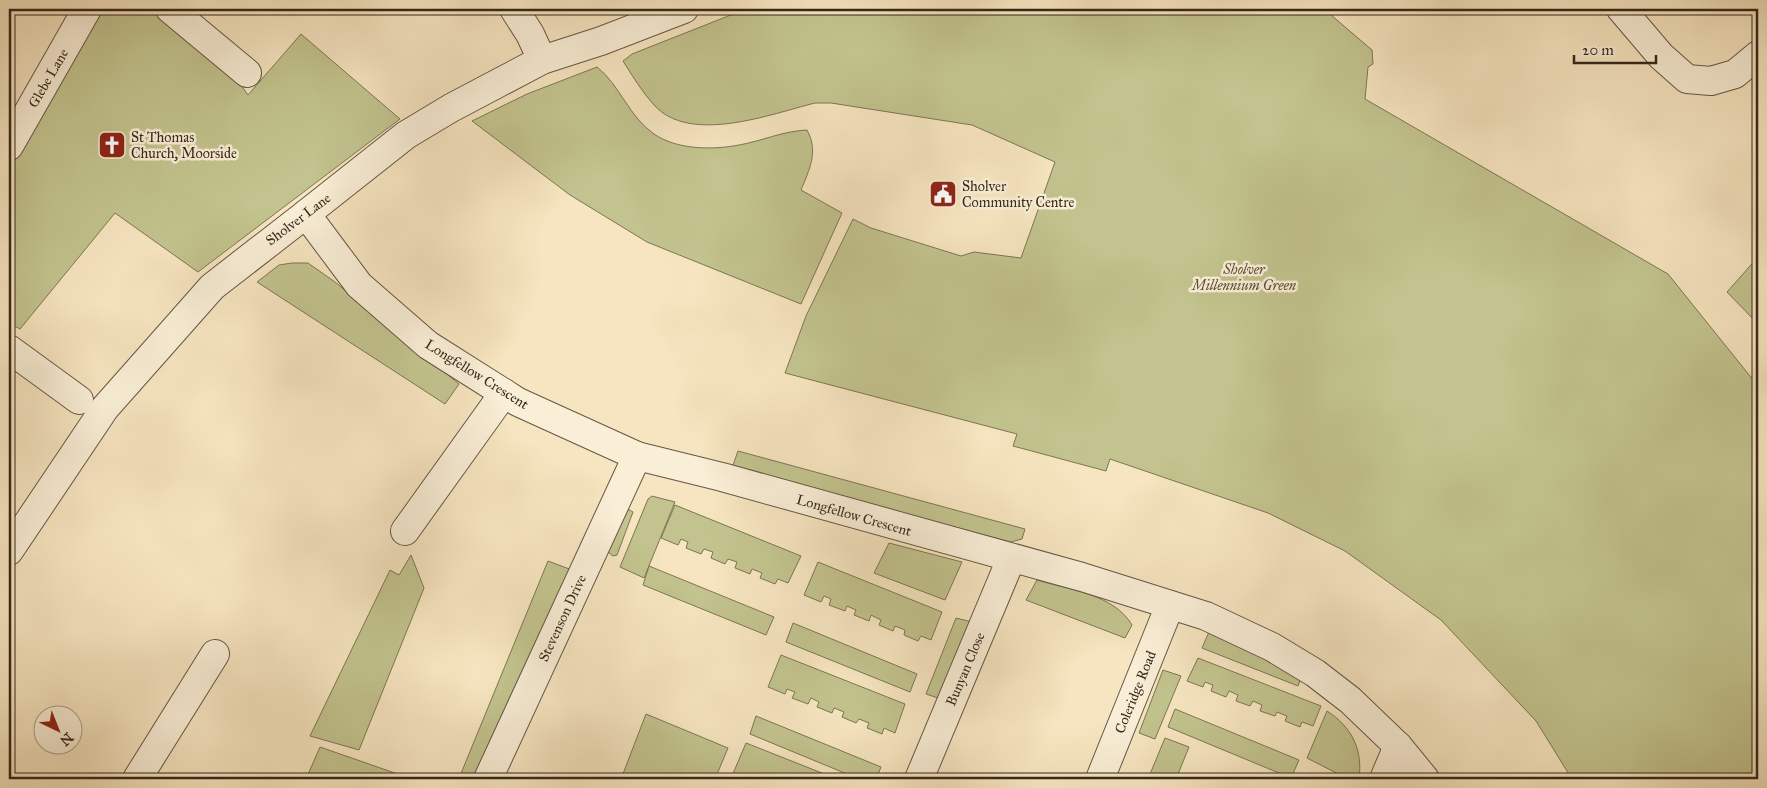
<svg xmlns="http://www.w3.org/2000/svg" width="1767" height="788" viewBox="0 0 1767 788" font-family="'IM FELL Great Primer',serif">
  <rect width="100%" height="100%" fill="#f6e5c0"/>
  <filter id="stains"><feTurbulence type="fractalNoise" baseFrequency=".004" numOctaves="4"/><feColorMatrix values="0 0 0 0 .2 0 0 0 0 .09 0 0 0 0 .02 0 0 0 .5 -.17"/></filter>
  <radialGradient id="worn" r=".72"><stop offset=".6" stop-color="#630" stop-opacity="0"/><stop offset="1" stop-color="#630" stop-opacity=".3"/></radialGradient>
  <!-- green -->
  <g fill="#c2c38e" stroke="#7c7654">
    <path d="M 101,9 L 151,9 L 240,84 L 248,95 L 301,34 L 400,119 L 198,272 L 115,213 L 20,329 L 9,323 L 9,161 Z"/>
    <path d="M 746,9 L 1324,9 L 1372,50 L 1373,64 L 1368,67 L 1365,99 L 1668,274 L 1758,386 L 1758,779 L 1572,779 L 1536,721 L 1441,620 L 1345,551 L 1268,513 L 1110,459 L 1106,471 L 1013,446 L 1017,434 L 785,373 L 806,316 L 853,219 L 871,228 L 961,256 L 974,252 L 1021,258 L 1055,162 L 972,125 L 831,103 L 815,103 C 771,114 690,145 654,105 C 642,92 632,75 623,61 L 632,54 Z"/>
    <path d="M 597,67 C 620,85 629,117 654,134 C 677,150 713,150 739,145 C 762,141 783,131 807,130 C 819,152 809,170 801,190 L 842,213 L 801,304 L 647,242 L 570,195 L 472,121 L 527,94 Z"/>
    <path d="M 1758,257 L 1758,324 L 1727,292 Z"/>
    <path d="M 292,263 L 308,263 L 335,282 L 459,384 L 445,404 L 257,282 L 279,265 Z"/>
    <path d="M 738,451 L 1025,529 L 1022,539 L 1011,542 L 732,468 Z"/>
    <path d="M 652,496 L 675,502 L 644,578 L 620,567 L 648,499 Z"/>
    <path d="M 675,505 L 801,556 L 788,583 L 778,579 L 775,584 L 760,578 L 762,573 L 752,569 L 750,574 L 735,568 L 737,562 L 728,559 L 725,564 L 711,558 L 713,552 L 704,549 L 701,554 L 686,548 L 688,542 L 681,539 L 678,545 L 661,538 Z"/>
    <path d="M 628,509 L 633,512 L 617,555 L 613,556 L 608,552 Z"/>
    <path d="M 889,543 L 962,562 L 945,600 L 874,573 Z"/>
    <path d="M 411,555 L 424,588 L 359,750 L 310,736 L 390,570 L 399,575 Z"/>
    <path d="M 548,561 L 572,570 L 475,779 L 460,776 Z"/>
    <path d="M 818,562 L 942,612 L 931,640 L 921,636 L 918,641 L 904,635 L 905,630 L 895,626 L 893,631 L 879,625 L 881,620 L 871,615 L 869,621 L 854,615 L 856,610 L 847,606 L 845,611 L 829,605 L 831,599 L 824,596 L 821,602 L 804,595 Z"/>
    <path d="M 649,566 L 774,617 L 766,635 L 643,585 Z"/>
    <path d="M 1037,580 C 1069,590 1114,594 1132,625 L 1125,638 L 1026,600 Z"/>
    <path d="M 956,618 L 972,622 L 941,699 L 926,694 Z"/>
    <path d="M 793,623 L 917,674 L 910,692 L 786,642 Z"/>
    <path d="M 1209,632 L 1225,635 L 1301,678 L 1298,686 L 1202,648 Z"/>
    <path d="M 781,655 L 905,704 L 895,733 L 884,728 L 882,734 L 867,728 L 869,723 L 859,719 L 856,723 L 842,717 L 844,712 L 834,708 L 832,713 L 817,707 L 819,702 L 811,698 L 808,704 L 792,698 L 795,692 L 787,689 L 785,694 L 768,687 Z"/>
    <path d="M 1198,658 L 1321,706 L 1313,726 L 1302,722 L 1300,727 L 1285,721 L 1287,716 L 1277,712 L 1275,716 L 1260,711 L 1262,705 L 1253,701 L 1250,706 L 1236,701 L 1238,695 L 1229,691 L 1226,697 L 1211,691 L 1213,685 L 1205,682 L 1203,687 L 1187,681 Z"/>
    <path d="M 1163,670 L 1181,676 L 1155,739 L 1139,733 Z"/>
    <path d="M 1175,709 L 1299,760 L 1291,778 L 1168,727 Z"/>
    <path d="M 1327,711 C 1352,727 1363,750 1359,779 L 1348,779 L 1307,758 Z"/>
    <path d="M 646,714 L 728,748 L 715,779 L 621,779 Z"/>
    <path d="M 756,716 L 881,767 L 876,779 L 859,779 L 750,734 Z"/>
    <path d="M 1165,738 L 1189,747 L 1176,779 L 1148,779 Z"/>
    <path d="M 746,743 L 837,779 L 757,779 L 752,777 L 751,779 L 741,779 L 732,776 Z"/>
    <path d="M 320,747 L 412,779 L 306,779 Z"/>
  </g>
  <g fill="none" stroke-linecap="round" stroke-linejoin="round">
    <!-- minor casing -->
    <g stroke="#655744" stroke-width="30">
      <g id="minor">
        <path d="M 170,9 L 247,73"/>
        <path d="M 514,9 L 530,34 L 542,60"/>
        <path d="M 1621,9 L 1661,56 L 1687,79 L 1711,81 L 1735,74 L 1758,55"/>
        <path d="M 9,146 L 87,9"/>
        <path d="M 9,349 L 79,400"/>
        <path d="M 405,531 L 504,393"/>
        <path d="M 9,551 L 105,408 L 182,321 L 212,287 L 306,214 L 359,285 L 428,345 L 518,402 L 637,456 L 722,477 L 1082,577 L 1206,616 L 1272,647 L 1315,673 L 1350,700 L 1398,746 L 1425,779"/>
        <path d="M 137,779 L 215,654"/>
        <path d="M 488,779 L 637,456"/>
        <path d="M 919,779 L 1011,559"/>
        <path d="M 1100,779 L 1170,605"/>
        <path d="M 1384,779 L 1398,746"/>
      </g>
    </g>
    <!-- tertiary casing -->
    <g stroke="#655744" stroke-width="30">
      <path id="tertiary" d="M 306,214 L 406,135 L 451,108 L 542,60 L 601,41 L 684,9"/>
    </g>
    <!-- minor -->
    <use href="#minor" stroke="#f9eed6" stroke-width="28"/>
    <!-- tertiary -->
    <use href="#tertiary" stroke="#f9eed6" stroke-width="28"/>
  </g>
  <!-- icons -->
  <defs>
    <g id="church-square" transform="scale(1.4375)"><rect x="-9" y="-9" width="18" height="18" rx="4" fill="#8f2418" stroke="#f9eed6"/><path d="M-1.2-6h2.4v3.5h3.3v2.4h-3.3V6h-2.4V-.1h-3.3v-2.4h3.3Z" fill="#fff"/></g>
    <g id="civic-square" transform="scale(1.4375)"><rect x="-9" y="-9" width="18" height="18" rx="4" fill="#8f2418" stroke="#f9eed6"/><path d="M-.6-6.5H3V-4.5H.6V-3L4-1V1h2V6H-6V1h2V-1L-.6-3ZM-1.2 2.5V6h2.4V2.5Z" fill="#fff"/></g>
  </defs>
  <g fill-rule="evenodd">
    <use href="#church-square" x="112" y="145"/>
    <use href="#civic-square" x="943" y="194"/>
  </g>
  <g text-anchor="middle" stroke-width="5" stroke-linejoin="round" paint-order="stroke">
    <!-- street labels -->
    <g font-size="14" fill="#35281b" stroke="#f9eed6">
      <text transform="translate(48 78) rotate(-60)" y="5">Glebe Lane</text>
      <text transform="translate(298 219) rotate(-37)" y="5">Sholver Lane</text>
      <text transform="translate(477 374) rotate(32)" y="5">Longfellow Crescent</text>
      <text transform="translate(854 515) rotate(16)" y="5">Longfellow Crescent</text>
      <text transform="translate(562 618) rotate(-65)" y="5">Stevenson Drive</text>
      <text transform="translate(965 669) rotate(-67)" y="5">Bunyan Close</text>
      <text transform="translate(1135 692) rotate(-68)" y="5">Coleridge Road</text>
    </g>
    <!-- poi labels -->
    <g font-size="14" fill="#35281b" stroke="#f9eed6" text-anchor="start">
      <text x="131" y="142">St Thomas<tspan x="131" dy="16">Church, Moorside</tspan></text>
      <text x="962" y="191">Sholver<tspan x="962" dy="16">Community Centre</tspan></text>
    </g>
    <!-- park labels -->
    <g font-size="14" font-style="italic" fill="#584f38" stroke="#f9eed6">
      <text x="1244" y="274">Sholver<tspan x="1244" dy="16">Millennium Green</tspan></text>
    </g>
  </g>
  <!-- margin -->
  <rect width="1767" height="788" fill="none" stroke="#f6e5c0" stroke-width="30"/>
  <rect x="10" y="10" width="1747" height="768" fill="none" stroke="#35281b" stroke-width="2.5"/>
  <rect x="15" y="15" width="1737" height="758" fill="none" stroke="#35281b"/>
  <!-- north arrow -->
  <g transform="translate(58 730) rotate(137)"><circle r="24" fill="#f9eed6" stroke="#ab9f8b"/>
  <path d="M0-4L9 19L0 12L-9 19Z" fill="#8f2418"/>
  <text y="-8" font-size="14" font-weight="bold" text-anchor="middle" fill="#35281b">N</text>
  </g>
  <!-- scale -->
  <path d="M1574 55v8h82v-8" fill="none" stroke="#35281b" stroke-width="2.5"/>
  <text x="1582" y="55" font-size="15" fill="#35281b" stroke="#f9eed6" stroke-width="4" paint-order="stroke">20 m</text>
  <rect width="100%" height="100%" filter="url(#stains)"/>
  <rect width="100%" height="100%" fill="url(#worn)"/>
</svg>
